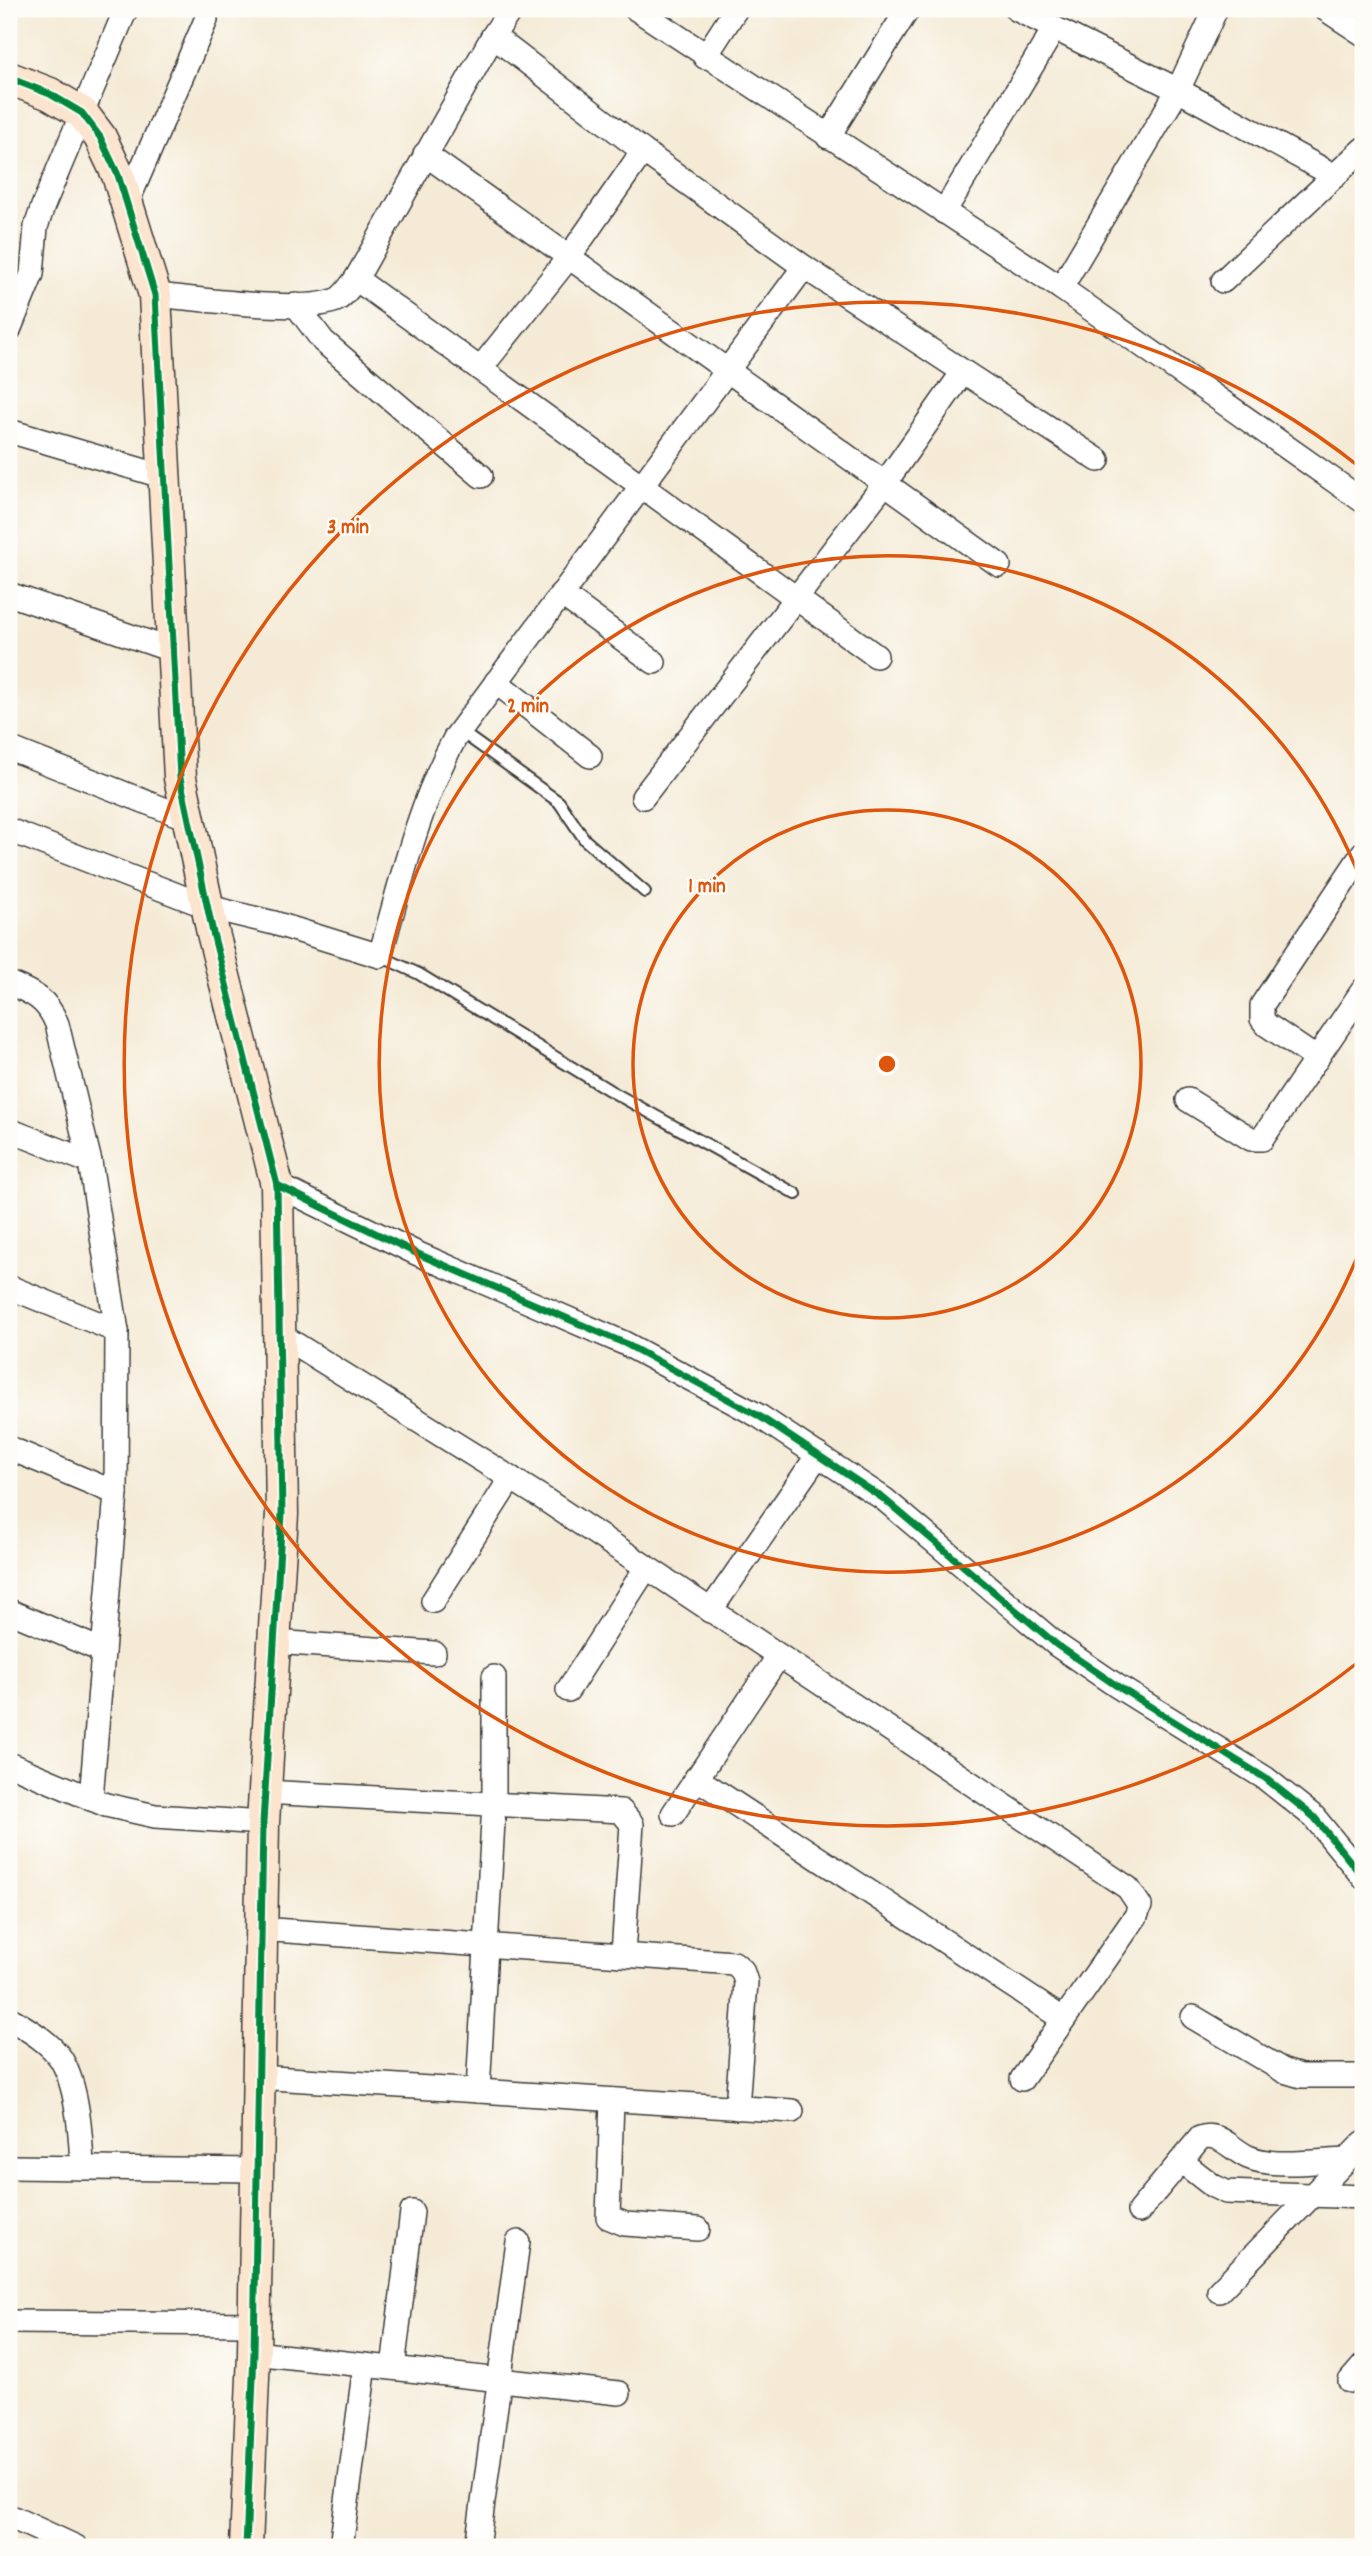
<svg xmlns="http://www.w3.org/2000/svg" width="1372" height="2556" viewBox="0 0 1372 2556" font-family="Dekko,sans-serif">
  <rect width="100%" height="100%" fill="#fdfcf7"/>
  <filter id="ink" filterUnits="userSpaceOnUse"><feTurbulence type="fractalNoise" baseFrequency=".0143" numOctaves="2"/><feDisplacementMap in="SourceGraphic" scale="14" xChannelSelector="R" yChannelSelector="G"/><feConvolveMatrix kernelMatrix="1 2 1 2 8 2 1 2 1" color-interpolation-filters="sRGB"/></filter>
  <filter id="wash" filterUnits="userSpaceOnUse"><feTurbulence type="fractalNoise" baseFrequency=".00686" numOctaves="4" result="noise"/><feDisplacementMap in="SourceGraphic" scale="28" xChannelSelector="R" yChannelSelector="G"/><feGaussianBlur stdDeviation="1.57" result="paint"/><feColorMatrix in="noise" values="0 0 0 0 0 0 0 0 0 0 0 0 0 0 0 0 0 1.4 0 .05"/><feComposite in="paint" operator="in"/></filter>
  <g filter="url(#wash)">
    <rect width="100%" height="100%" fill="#f4ead5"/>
  </g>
  <g filter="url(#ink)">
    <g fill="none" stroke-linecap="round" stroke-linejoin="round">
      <!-- lane casing -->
      <g stroke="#3c3b38" stroke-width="14">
        <g id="lane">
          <path d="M 460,731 L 559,802 L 585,840 L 645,892"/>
          <path d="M 380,956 L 419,974 L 609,1090 L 796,1194"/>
        </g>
      </g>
      <!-- street casing -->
      <g stroke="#3c3b38" stroke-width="26">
        <g id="street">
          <path d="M 636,9 L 1061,288 L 1363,501"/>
          <path d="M 1016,9 L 1178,90 L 1335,176"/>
          <path d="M 1325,9 L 1363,34"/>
          <path d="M 493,36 L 511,9"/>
          <path d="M 705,57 L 736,9"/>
          <path d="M 828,137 L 908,9"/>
          <path d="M 425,154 L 999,565"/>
          <path d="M 127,203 L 206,20"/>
          <path d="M 944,212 L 1054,29"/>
          <path d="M 356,279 L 876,656"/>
          <path d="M 1223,281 L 1363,149"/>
          <path d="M 1061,288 L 1178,90 L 1216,9"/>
          <path d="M 155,295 C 194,298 308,315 338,299 C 345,295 351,285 356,279 L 493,36 L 643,151 L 804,267 L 1098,460"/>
          <path d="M 296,305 L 323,341 L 481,476"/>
          <path d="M 9,330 L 32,274 L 36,227 L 43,206 L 126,9"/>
          <path d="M 480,369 L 569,257 L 643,151"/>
          <path d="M 9,431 L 165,477"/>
          <path d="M 9,594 L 174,651"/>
          <path d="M 561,594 L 654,662"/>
          <path d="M 496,682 L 590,756"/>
          <path d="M 9,748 L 189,819"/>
          <path d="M 643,797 L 885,483 L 963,372"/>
          <path d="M 9,830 L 208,907 L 274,923 L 380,956 C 401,882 418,806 455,738 L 804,267"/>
          <path d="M 9,983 C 33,993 47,999 57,1024 L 90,1162 L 117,1331 L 116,1493 L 91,1799"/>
          <path d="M 1317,1059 L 1267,1025 L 1262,1019 L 1262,1005 L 1363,853"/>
          <path d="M 1188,1100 L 1251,1139 L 1262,1139 L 1363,990"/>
          <path d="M 9,1130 L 90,1162"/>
          <path d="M 277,1185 L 416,1253 L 624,1343 L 759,1416 L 884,1499 L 1057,1645 L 1117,1686 L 1265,1778 L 1314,1817 L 1363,1877"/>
          <path d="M 9,1287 L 117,1331"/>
          <path d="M 279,1334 L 541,1497 L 1128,1888 L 1140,1906 L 1136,1916 L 1022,2079"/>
          <path d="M 9,1448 L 116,1493"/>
          <path d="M 433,1601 L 511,1478"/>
          <path d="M 9,1611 L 103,1651"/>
          <path d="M 710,1611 L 818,1455"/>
          <path d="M 274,1642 L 434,1653"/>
          <path d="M 568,1690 L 646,1568"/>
          <path d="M 9,1764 L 106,1805 L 155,1816 L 263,1823"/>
          <path d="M 696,1778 L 1063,2019"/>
          <path d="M 264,1792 L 621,1811 L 632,1824 L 623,1953"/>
          <path d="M 673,1814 L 778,1657"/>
          <path d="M 260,1929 L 734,1963 L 742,1970 L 746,1982 L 737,2108"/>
          <path d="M 1193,2017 L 1284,2071 L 1301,2076 L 1363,2076"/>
          <path d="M 9,2018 C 27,2029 49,2041 61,2059 C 78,2087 81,2136 82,2168"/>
          <path d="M 257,2077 L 792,2111"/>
          <path d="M 478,2091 L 494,1803 L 494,1677"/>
          <path d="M 612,2100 L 608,2217 L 625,2224 L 698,2229"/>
          <path d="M 1181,2161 L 1213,2186 L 1226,2192 L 1363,2197"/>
          <path d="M 9,2167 L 256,2170"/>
          <path d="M 1139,2211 L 1200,2138 C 1218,2130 1232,2150 1248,2157 C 1272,2168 1319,2161 1346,2160"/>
          <path d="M 1219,2291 L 1363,2143"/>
          <path d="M 9,2322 L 255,2324"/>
          <path d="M 254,2353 L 619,2393"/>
          <path d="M 393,2368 L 412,2212"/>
          <path d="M 1350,2381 L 1363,2366"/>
          <path d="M 9,2516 L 76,2547"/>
          <path d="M 341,2547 L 365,2365"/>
          <path d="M 477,2547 L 518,2242"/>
        </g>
      </g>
      <!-- secondary casing -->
      <g stroke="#3c3b38" stroke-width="35">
        <path id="secondary" d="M 9,78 L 50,94 L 82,113 L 100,137 L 118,175 L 155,295 L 180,778 L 213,933 L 277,1185 L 282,1514 L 263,1823 L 254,2353 L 246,2547"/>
      </g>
      <!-- lane -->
      <use href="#lane" stroke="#fff" stroke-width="10"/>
      <!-- street -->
      <use href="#street" stroke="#fff" stroke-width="23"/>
      <!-- secondary -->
      <use href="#secondary" stroke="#fbe5cf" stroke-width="32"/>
      <!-- cycleway casing -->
      <g stroke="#fdfcf7" stroke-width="11">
        <g id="cycleway">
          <path d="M 9,78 L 50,94 L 82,113 L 100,137 L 118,175 L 155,295 L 180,778 L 213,933 L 277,1185 L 282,1514 L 263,1823 L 254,2353 L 246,2547"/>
          <path d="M 277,1185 L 416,1253 L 624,1343 L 759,1416 L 884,1499 L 1057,1645 L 1117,1686 L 1265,1778 L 1314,1817 L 1363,1877"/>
        </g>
      </g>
      <!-- cycleway -->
      <use href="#cycleway" stroke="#00873e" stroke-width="7"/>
    </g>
  </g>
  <!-- distance rings -->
  <g fill="none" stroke="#de560d" stroke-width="3.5">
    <circle cx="887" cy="1064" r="254"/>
    <path d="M1363 1242A508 508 0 1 1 1363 886"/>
    <path d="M1361 1660A762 762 0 1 1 1361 468"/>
  </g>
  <circle cx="887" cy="1064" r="10" fill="#de560d" stroke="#fdfcf7" stroke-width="3.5"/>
  <g font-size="21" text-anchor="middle" font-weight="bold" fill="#de560d" stroke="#fdfcf7" stroke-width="5" stroke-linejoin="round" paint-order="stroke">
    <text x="348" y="533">3 min</text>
    <text x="528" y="712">2 min</text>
    <text x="707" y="892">1 min</text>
  </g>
  <!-- margin -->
  <rect width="1372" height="2556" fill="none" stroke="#fdfcf7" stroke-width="35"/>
</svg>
